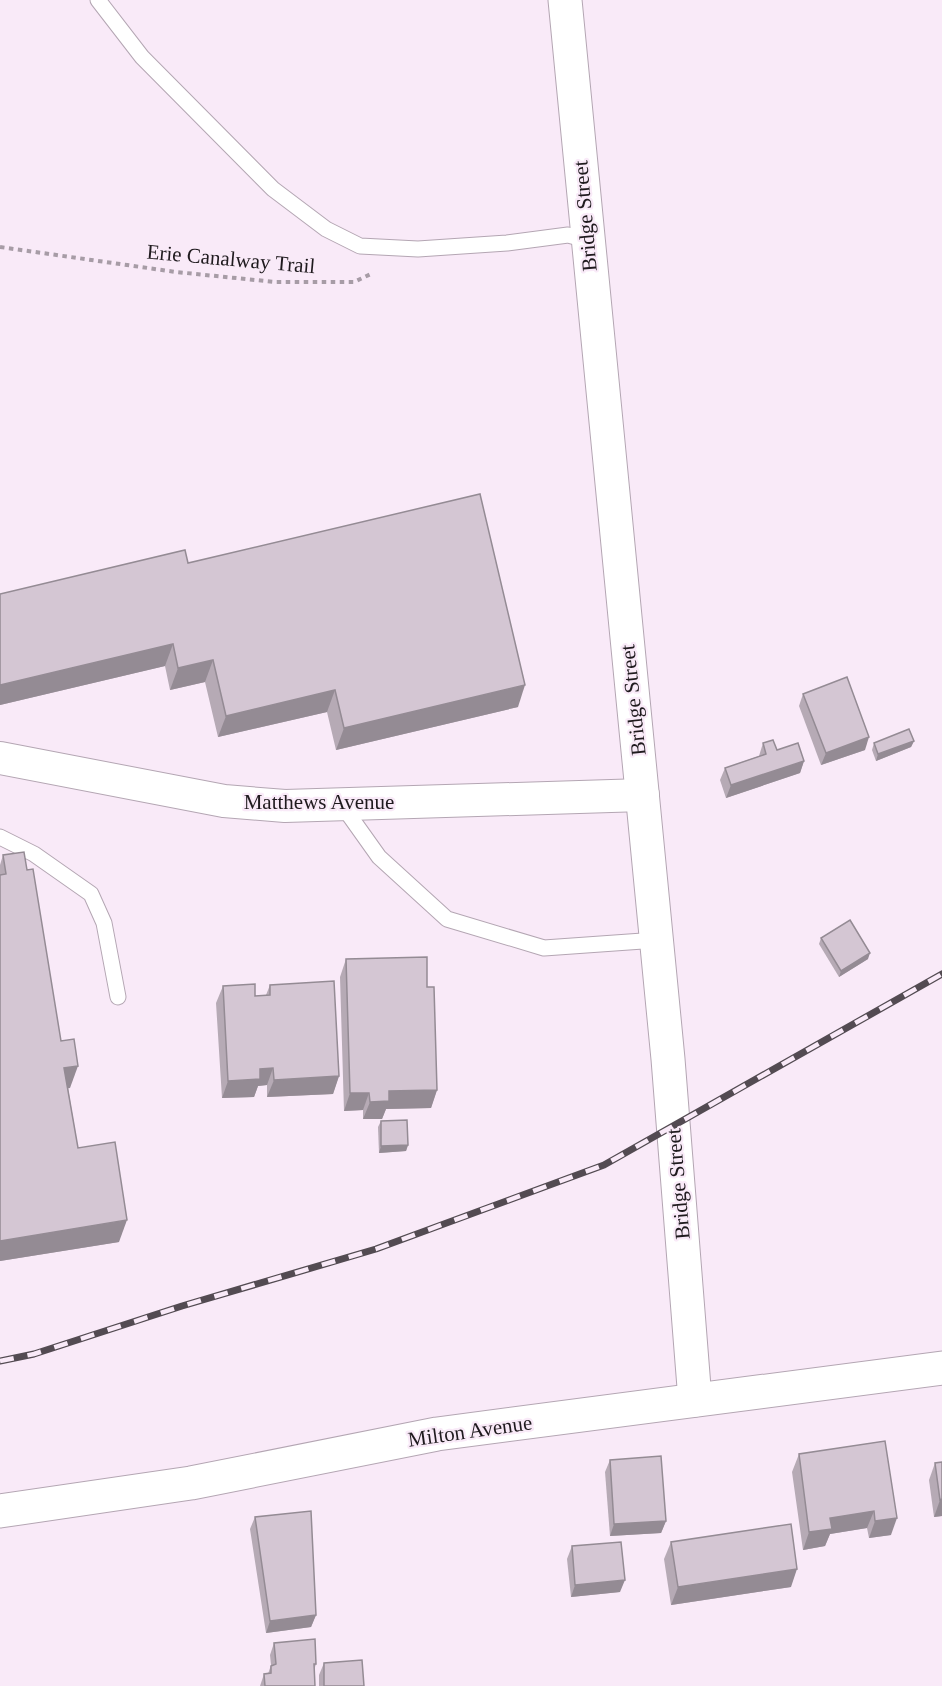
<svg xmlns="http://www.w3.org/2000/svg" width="942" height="1686" viewBox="0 0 942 1686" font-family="Georgia,serif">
  <rect width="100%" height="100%" fill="#f9eaf8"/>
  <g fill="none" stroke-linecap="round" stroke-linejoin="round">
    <!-- service casing -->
    <g stroke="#b4a6b3" stroke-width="17">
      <g id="service">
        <path d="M 98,0 L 142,57 L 273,189 L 326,229 L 360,246 L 418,249 L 507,243 L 568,235 L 587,240"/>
        <path d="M 342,805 L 379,857 L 447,919 L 544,948 L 657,940"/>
        <path d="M 0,837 L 34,854 L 91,894 L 104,923 L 118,997"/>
      </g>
    </g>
    <!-- minor casing -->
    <g stroke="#b4a6b3" stroke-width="34">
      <path id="minor" d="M 0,758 L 224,801 L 285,806 L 643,795"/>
    </g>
    <!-- secondary casing -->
    <g stroke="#b4a6b3" stroke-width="35">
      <g id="secondary">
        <path d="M 565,0 L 668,1059 L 695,1400"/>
        <path d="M 0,1511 L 191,1483 L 437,1434 L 942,1368"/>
      </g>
    </g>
    <!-- path -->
    <path stroke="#a79ca6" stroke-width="4" stroke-dasharray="4.5 4.5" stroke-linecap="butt" d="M 0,247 L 176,272 L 275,282 L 354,282 L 373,273"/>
    <!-- service -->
    <use href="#service" stroke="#fff" stroke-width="15"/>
    <!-- minor -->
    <use href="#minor" stroke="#fff" stroke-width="32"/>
    <!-- secondary -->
    <use href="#secondary" stroke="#fff" stroke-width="33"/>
    <!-- rail casing -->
    <g stroke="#534b52" stroke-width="7">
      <path id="rail" d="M 0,1361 L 34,1354 L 182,1306 L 376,1249 L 604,1165 L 942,974"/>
    </g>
    <!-- rail -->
    <use href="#rail" stroke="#f9eaf8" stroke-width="4.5" stroke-dasharray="14" stroke-linecap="butt"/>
  </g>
  <!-- wall -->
  <g fill="#b6aab5">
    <path d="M 0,594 L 518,707 L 336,750 L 327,712 L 218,737 L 205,682 L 170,690 L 165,666 L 0,705 Z"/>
    <path d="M 803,694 L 865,750 L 821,765 L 799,706 Z"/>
    <path d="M 914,741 L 911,747 L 876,761 L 872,750 L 874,743 Z"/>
    <path d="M 763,743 L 777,750 L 804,761 L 800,773 L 726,798 L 720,780 L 725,768 L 759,756 Z"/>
    <path d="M 3,855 L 27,870 L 70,1088 L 68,1088 L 78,1148 L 119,1242 L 0,1261 L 0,865 Z"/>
    <path d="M 821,938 L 868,959 L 839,977 L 819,944 Z"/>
    <path d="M 346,959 L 427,987 L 437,1090 L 431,1108 L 386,1109 L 382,1119 L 363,1119 L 363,1110 L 344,1111 L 340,977 Z"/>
    <path d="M 270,985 L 339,1076 L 333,1094 L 267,1097 L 267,1085 L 258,1086 L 254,1097 L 222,1098 L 216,1003 L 223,986 L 255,996 L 266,995 Z"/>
    <path d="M 381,1121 L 408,1145 L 406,1151 L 379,1153 L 378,1127 Z"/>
    <path d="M 885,1441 L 891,1535 L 869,1538 L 867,1528 L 830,1534 L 825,1546 L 803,1550 L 792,1472 L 799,1454 Z"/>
    <path d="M 610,1460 L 666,1521 L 661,1533 L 610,1536 L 605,1472 Z"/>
    <path d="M 942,1462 L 942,1516 L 934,1517 L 929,1480 L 935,1463 Z"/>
    <path d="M 255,1517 L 316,1615 L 311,1627 L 266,1633 L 250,1529 Z"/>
    <path d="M 671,1542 L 791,1587 L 671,1605 L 664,1559 Z"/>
    <path d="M 572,1546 L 620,1592 L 571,1597 L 567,1559 Z"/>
    <path d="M 274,1643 L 316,1664 L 314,1670 L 315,1686 L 260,1686 L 264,1674 L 268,1674 L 271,1665 L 270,1655 Z"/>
    <path d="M 324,1663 L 364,1686 L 319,1686 L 319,1675 Z"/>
  </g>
  <!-- shaded-wall -->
  <g fill="#948b94">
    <path d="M 173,644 L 165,666 L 0,705 L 0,685 Z"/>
    <path d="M 213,660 L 205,682 L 170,690 L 178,668 Z"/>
    <path d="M 525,685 L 518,707 L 336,750 L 344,728 Z"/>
    <path d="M 335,690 L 327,712 L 218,737 L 226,716 Z"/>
    <path d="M 869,737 L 865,750 L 821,765 L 826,753 Z"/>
    <path d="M 914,741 L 911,747 L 876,761 L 878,754 Z"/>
    <path d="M 804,761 L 800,773 L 726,798 L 731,785 Z"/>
    <path d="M 870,953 L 868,959 L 839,977 L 841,971 Z"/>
    <path d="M 78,1066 L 70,1088 L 56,1090 L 64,1068 Z"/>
    <path d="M 273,1068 L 267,1085 L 258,1086 L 254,1097 L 222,1098 L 228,1081 L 260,1069 Z"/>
    <path d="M 339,1076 L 333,1094 L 267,1097 L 274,1080 Z"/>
    <path d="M 437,1090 L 431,1108 L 386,1109 L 382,1119 L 363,1119 L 370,1102 L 389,1091 Z"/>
    <path d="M 350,1093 L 369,1093 L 363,1110 L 344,1111 Z"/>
    <path d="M 408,1145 L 406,1151 L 379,1153 L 381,1146 Z"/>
    <path d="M 127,1220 L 119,1242 L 0,1261 L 0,1241 Z"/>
    <path d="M 942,1499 L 942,1516 L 934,1517 L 940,1500 Z"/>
    <path d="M 874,1511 L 867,1528 L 830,1534 L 825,1546 L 803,1550 L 809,1532 L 830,1518 Z"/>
    <path d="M 897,1518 L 891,1535 L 869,1538 L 875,1521 Z"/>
    <path d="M 666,1521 L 661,1533 L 610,1536 L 614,1524 Z"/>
    <path d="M 797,1569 L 791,1587 L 671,1605 L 678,1587 Z"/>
    <path d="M 625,1580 L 620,1592 L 571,1597 L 575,1585 Z"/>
    <path d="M 316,1615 L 311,1627 L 266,1633 L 270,1621 Z"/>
  </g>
  <!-- building -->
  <g fill="#d4c6d3" stroke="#948b94" stroke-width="1.5">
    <path d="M 480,494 L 525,685 L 344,728 L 335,690 L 226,716 L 213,660 L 178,668 L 173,644 L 0,685 L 0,594 L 185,550 L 188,563 Z"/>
    <path d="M 847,677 L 869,737 L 826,753 L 803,694 Z"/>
    <path d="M 909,729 L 914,741 L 878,754 L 874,743 Z"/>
    <path d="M 773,740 L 777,750 L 798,743 L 804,761 L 731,785 L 725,768 L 766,754 L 763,743 Z"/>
    <path d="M 24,852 L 27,870 L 33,869 L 61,1041 L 74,1039 L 78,1066 L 64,1068 L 78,1148 L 115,1142 L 127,1220 L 0,1241 L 0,875 L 6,874 L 3,855 Z"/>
    <path d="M 850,920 L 870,953 L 841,971 L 821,938 Z"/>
    <path d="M 427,957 L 427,987 L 434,987 L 437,1090 L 389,1091 L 389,1101 L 370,1102 L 369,1093 L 350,1093 L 346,959 Z"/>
    <path d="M 334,981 L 339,1076 L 274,1080 L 273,1068 L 260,1069 L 260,1079 L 228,1081 L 223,986 L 255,984 L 255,996 L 270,995 L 270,985 Z"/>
    <path d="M 407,1120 L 408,1145 L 381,1146 L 381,1121 Z"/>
    <path d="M 885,1441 L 897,1518 L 875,1521 L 874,1511 L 830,1518 L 832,1529 L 809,1532 L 799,1454 Z"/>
    <path d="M 661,1456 L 666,1521 L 614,1524 L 610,1460 Z"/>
    <path d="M 942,1462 L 942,1499 L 940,1500 L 935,1463 Z"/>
    <path d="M 311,1511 L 316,1615 L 270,1621 L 255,1517 Z"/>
    <path d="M 791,1524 L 797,1569 L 678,1587 L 671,1542 Z"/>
    <path d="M 621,1542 L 625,1580 L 575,1585 L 572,1546 Z"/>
    <path d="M 315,1639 L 316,1664 L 314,1664 L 315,1686 L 265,1686 L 264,1674 L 271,1673 L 271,1666 L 276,1664 L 274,1643 Z"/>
    <path d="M 362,1660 L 364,1686 L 324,1686 L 324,1663 Z"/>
  </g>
  <g text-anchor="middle" stroke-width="4.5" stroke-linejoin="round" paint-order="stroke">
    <!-- street labels -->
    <g font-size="21" fill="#1f1a1e" stroke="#f9eaf8">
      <text transform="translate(585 216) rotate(-95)" y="7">Bridge Street</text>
      <text transform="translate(231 259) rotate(5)" y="7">Erie Canalway Trail</text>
      <text transform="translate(633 700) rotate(-96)" y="7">Bridge Street</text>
      <text x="319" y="809">Matthews Avenue</text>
      <text transform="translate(678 1184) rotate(-95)" y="7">Bridge Street</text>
      <text transform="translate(470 1431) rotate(-8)" y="7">Milton Avenue</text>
    </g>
  </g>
</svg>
